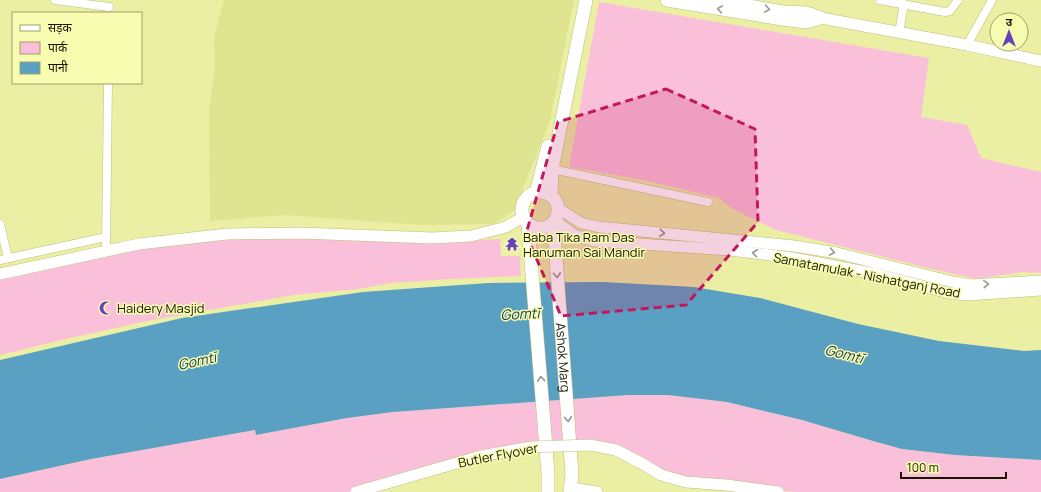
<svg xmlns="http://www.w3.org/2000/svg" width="1041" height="492" viewBox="0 0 1041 492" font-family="Manrope,'Noto Sans Devanagari',sans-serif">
  <rect width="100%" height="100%" fill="#eaefa4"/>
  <!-- built -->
  <path fill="#dfe491" d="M 224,0 L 574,0 L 550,121 L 514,211 L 494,224 L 424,225 L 286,215 L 210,221 L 209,108 L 215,71 L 214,38 Z"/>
  <!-- green -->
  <g fill="#fac0d9">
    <path d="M 599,2 L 929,58 L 921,117 L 967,125 L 981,158 L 1041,172 L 1041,273 L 1022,272 L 977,279 L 928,268 L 776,230 L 731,208 L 719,198 L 643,180 L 569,167 Z"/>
    <path d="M 230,236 L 459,241 L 500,239 L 501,256 L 520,256 L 521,276 L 452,279 L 390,283 L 358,289 L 294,295 L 152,320 L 70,338 L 0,355 L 0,277 L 108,252 Z"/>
    <path d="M 628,395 L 668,395 L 727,402 L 802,420 L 873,441 L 902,449 L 955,455 L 1041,460 L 1041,492 L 797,492 L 696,483 L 601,446 L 485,455 L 350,492 L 0,492 L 0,479 L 91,459 L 255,430 L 257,435 L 347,418 L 393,412 Z"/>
  </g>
  <!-- water -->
  <path fill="#5aa0c2" d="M 603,282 L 694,287 L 760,298 L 858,324 L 939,341 L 1024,351 L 1041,350 L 1041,460 L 955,455 L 902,449 L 873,441 L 802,420 L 727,402 L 668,395 L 628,395 L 393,412 L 347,418 L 256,435 L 255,430 L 91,459 L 0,479 L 0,360 L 182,318 L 363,292 L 488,283 Z"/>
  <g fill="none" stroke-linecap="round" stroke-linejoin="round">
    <!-- street casing -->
    <g stroke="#bdc178" stroke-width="9">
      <g id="street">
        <path d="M 55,0 L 109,7"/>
        <path d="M 880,0 L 945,12 L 950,11 L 958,0"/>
        <path d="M 899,33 L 904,4"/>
        <path d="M 967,45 L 992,0"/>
        <path d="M 552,169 L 708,202"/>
        <path d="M 0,224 L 8,258"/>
        <path d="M 106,251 L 108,83"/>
        <path d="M 0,260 L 106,237"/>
      </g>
    </g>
    <!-- secondary casing -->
    <g stroke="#bdc178" stroke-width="12">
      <g id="secondary">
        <path d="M 821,18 L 967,45 L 1041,61"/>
        <path d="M 558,208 L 581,223 L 599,227 L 794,246 L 837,253 L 953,282 L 972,285 L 1041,281"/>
        <path d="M 555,221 L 574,235 L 594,241 L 730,250 L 793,258 L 876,274 L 949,293 L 968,295 L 1041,290"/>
        <path d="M 0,274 L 139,244 L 227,234 L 300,233 L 432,238 L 471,236 L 506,227 L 523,217"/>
        <path d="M 571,488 L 597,492"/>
      </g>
    </g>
    <!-- primary casing -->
    <g stroke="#bdc178" stroke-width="14">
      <g id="primary">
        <path d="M 667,0 L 782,19 L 806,22 L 821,18 L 807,13 L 783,12 L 715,0"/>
        <circle cx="540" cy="210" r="18"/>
        <path d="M 536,193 L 548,146"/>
        <path d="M 551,195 L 552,169 L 586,0"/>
        <path d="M 528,224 L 548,473 L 548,492"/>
        <path id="s1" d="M 552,224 L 554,231 L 572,474 L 570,492"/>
      </g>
    </g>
    <!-- street -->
    <use href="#street" stroke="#fff" stroke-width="8"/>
    <!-- secondary -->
    <use href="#secondary" stroke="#fff" stroke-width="11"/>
    <!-- primary -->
    <use href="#primary" stroke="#fff" stroke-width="13"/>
    <!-- secondary-bridge casing -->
    <g stroke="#bdc178" stroke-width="12" stroke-linecap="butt">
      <path id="secondary-bridge" d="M 356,492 L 481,456 L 531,447 L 590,445 L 616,450 L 643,464 L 661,475 L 686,482 L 726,485 L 778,492"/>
    </g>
    <!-- secondary-bridge -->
    <use href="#secondary-bridge" stroke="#fff" stroke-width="11"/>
  </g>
  <!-- one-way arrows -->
  <defs><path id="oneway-chevron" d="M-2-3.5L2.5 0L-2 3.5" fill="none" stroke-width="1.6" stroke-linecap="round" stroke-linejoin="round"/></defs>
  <g stroke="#97978c">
    <use href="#oneway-chevron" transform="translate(720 9) rotate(-170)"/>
    <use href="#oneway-chevron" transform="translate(767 9) rotate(10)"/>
    <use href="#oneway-chevron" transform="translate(662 233) rotate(5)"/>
    <use href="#oneway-chevron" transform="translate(832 252) rotate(10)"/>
    <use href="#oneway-chevron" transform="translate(755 253) rotate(-173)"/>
    <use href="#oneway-chevron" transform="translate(557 275) rotate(86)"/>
    <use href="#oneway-chevron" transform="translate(986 284) rotate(-4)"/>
    <use href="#oneway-chevron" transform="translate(541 379) rotate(-95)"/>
    <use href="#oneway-chevron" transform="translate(568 419) rotate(86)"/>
  </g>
  <!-- marked area -->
  <path fill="#c2185b" fill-opacity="0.2" stroke="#c2185b" stroke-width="3" stroke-dasharray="8 5" stroke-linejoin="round" d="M 666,89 L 755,129 L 758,222 L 686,305 L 561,316 L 526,234 L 558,122 Z"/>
  <!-- icons -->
  <defs>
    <g id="temple-bare" transform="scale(1.08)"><path d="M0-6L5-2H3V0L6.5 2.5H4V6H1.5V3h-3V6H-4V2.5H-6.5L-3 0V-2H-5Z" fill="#6442ba" stroke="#f8fcb1" stroke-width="2.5" paint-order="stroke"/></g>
    <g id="mosque-bare" transform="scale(1.08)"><path d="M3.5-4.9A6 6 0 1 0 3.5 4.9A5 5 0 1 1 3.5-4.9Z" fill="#6442ba" stroke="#f8fcb1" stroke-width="2.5" paint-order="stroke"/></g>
  </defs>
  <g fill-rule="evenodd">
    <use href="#temple-bare" x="512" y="244"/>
    <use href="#mosque-bare" x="106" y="308"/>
  </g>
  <g text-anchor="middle" stroke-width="3" stroke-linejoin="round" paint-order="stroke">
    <!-- poi labels -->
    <g font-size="13" fill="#171700" stroke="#f8fcb1" text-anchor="start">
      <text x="523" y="242">Baba Tika Ram Das<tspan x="523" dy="15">Hanuman Sai Mandir</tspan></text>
      <text x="117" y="313">Haidery Masjid</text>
    </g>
    <!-- street labels -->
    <g font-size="13" fill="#171700" stroke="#f8fcb1">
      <text transform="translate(867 275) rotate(11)" y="5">Samatamulak - Nishatganj Road</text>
      <text dy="5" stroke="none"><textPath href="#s1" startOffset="134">Ashok Marg</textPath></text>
      <text transform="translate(498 455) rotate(-11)" y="5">Butler Flyover</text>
    </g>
    <!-- water labels -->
    <g font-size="14" font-style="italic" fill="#163746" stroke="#f8fcb1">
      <text transform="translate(520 314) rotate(-3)" y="5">Gomtī</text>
      <text transform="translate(844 354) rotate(14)" y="5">Gomtī</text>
      <text transform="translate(197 361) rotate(-12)" y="5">Gomtī</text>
    </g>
  </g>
  <!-- legend -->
  <rect x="12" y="12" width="130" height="72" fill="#f8fcb1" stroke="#9ea06a"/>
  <rect x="20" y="25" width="20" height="6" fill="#ffffff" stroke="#9ea06a"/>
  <text x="48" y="32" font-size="12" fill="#171700">सड़क</text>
  <rect x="20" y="42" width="20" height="12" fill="#fac0d9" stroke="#9ea06a"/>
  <text x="48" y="52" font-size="12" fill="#171700">पार्क</text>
  <rect x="20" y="62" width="20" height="12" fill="#5aa0c2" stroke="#9ea06a"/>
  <text x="48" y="72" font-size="12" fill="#171700">पानी</text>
  <!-- north arrow -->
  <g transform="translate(1009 32)"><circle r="19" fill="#f8fcb1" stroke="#9ea06a"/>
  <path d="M0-3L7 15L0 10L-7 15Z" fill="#6442ba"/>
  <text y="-6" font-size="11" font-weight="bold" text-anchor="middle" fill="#171700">उ</text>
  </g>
  <!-- scale -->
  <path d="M901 472v6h105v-6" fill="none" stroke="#171700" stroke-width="2"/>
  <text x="907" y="472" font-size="12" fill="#171700" stroke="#f8fcb1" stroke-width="3" paint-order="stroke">100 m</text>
</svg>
